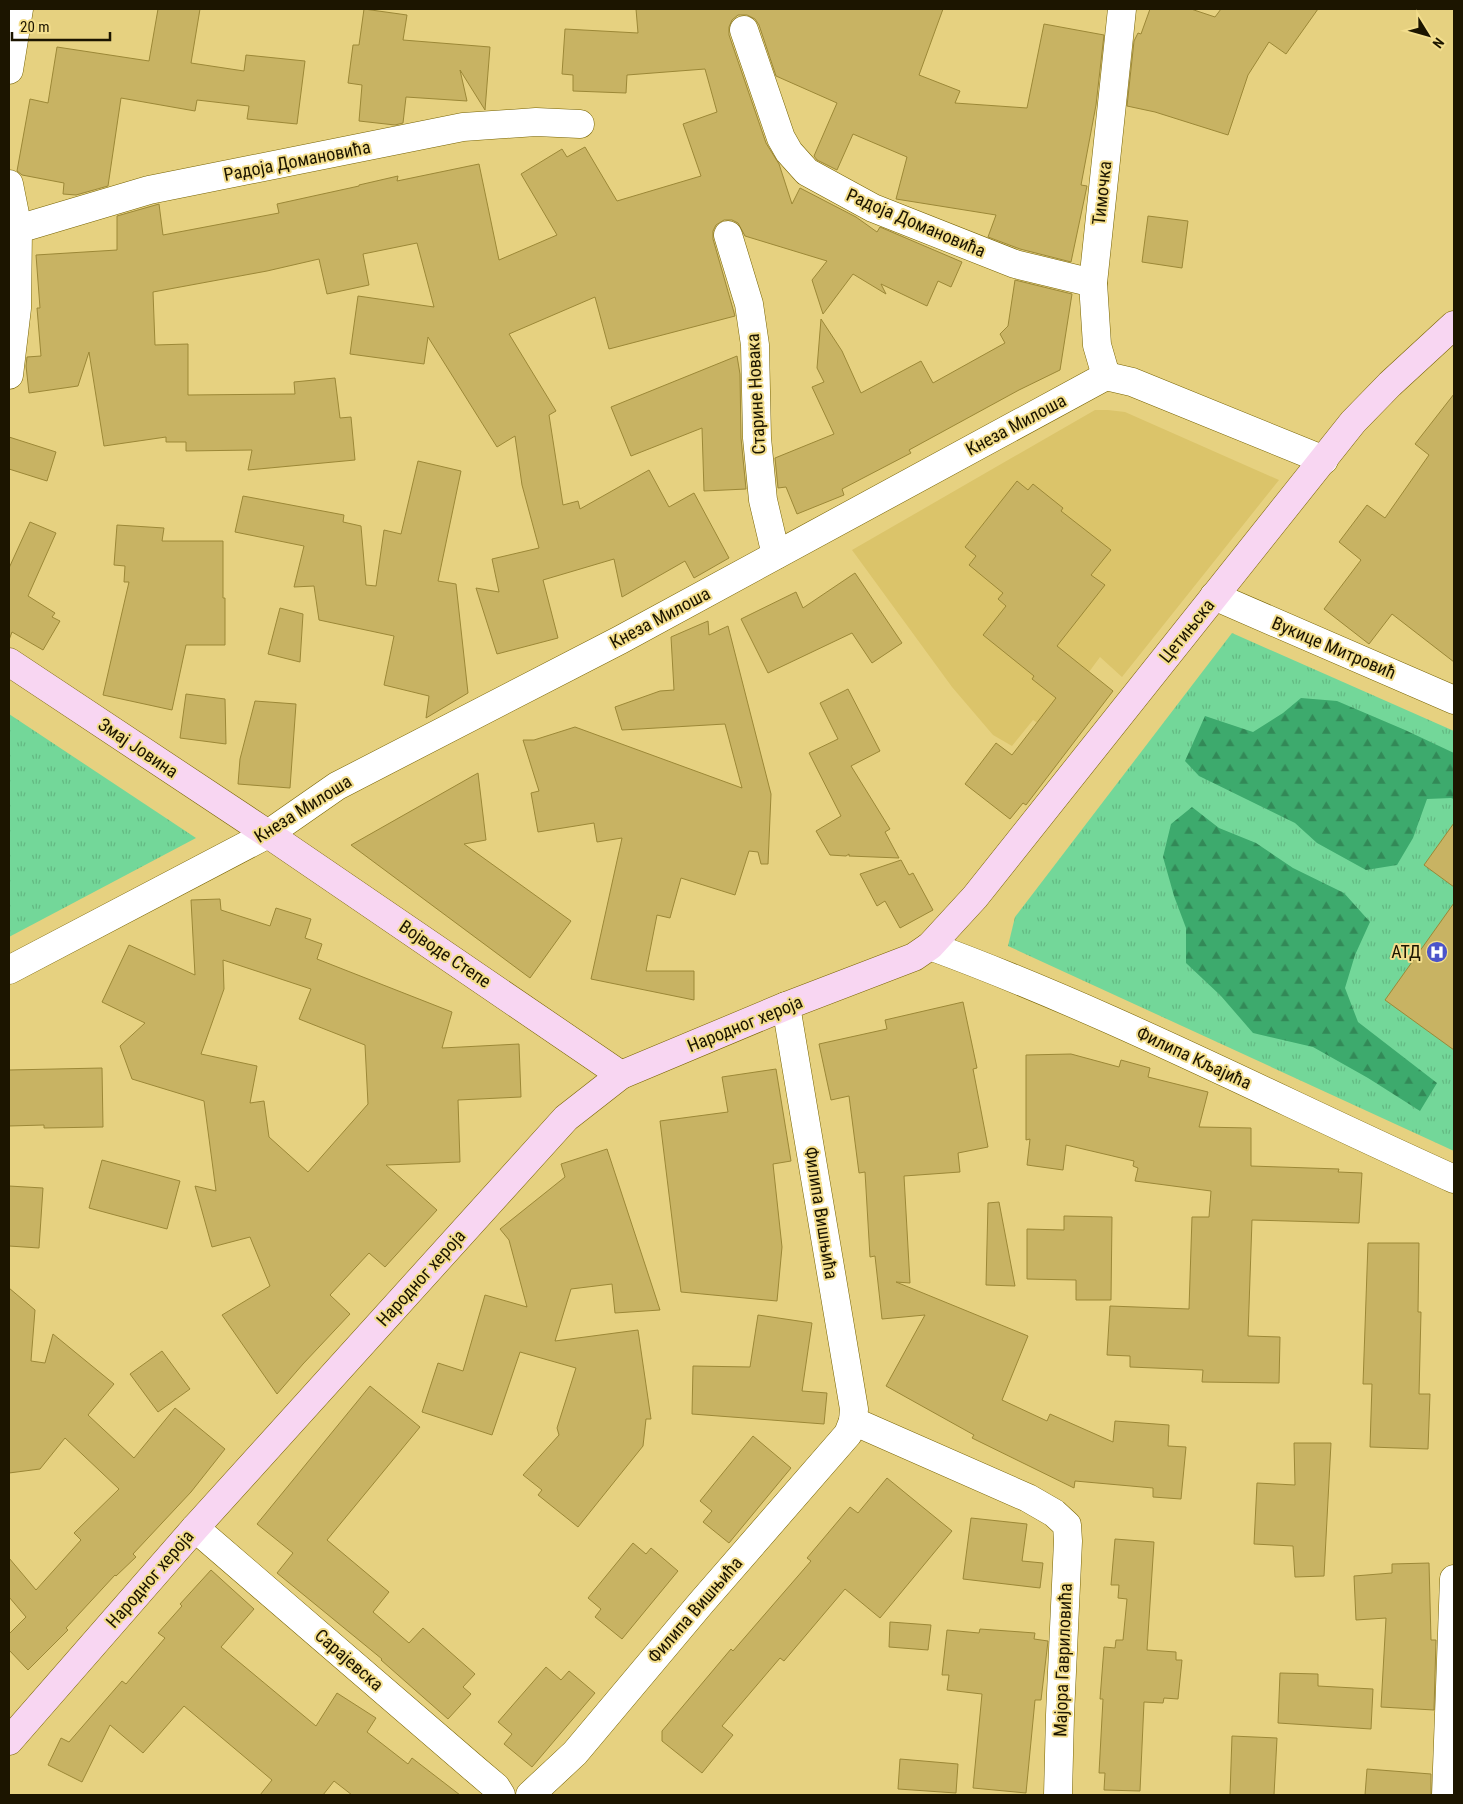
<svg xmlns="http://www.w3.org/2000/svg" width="1463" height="1804" viewBox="0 0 1463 1804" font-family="'Roboto Condensed',sans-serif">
  <defs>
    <pattern id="grass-tufts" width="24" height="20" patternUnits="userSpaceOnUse" patternTransform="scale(1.25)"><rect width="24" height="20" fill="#73d799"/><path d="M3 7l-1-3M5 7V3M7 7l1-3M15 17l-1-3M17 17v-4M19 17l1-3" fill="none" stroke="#63b882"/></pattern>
    <pattern id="forest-firs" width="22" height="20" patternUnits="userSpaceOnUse" patternTransform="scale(1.25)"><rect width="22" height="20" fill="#3daa6d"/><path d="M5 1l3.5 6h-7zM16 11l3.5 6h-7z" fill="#328957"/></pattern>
  </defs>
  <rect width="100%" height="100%" fill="#e6d180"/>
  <!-- built -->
  <path fill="#dbc46a" d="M 1095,410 L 1108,410 L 1125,412 L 1279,480 L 1122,677 L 1100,657 L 1067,702 L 1039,724 L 1033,720 L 1012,746 L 993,735 L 952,687 L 852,550 Z"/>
  <!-- grass -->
  <g fill="url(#grass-tufts)">
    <path d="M 1232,633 L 1454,731 L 1454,1151 L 1008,946 L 1015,917 Z"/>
    <path d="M 9,714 L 196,838 L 9,937 Z"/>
  </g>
  <!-- forest -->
  <g fill="url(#forest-firs)">
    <path d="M 1301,698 L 1337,701 L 1405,730 L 1454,753 L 1454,799 L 1451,798 L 1427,799 L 1413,838 L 1397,865 L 1366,870 L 1317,843 L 1295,823 L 1199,776 L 1185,761 L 1205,716 L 1253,732 L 1283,713 Z"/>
    <path d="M 1192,807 L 1219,828 L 1256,843 L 1293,868 L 1344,893 L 1370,922 L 1355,955 L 1345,988 L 1358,1022 L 1437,1083 L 1420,1111 L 1368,1078 L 1313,1047 L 1253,1033 L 1221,996 L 1186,963 L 1186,928 L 1174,896 L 1163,857 L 1171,824 Z"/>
  </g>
  <!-- building -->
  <g fill="#c8b363" stroke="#9c8837" fill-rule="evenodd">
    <path d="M 158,9 L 200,9 L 191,63 L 244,71 L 246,55 L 305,61 L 297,124 L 247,119 L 249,106 L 197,100 L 195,111 L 121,98 L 108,186 L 76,195 L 63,194 L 64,183 L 22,175 L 17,171 L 30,99 L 48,103 L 57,47 L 149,61 Z"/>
    <path d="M 364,9 L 407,15 L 403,40 L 490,47 L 485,110 L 460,70 L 467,101 L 406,97 L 403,123 L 395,125 L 359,121 L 362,85 L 348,83 L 353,45 L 359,45 Z"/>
    <path d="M 636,9 L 943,9 L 919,75 L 960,91 L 955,103 L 1027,108 L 1044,24 L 1104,35 L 1096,105 L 1081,185 L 1087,186 L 1071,262 L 1020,249 L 988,237 L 996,215 L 896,199 L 907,157 L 853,134 L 837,170 L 817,160 L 814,156 L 837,103 L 776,76 L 759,25 L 755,19 L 747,15 L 738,15 L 732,20 L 729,27 L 729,35 L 766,143 L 779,164 L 792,204 L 800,188 L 856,217 L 877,232 L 880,227 L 962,262 L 951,287 L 938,281 L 927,306 L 881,284 L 886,294 L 853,274 L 823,314 L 812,280 L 827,261 L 745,236 L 738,223 L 732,220 L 724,220 L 716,225 L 713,231 L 713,239 L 735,316 L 609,349 L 595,297 L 509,334 L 556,411 L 549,415 L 563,505 L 578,501 L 580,509 L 649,470 L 669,507 L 694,493 L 729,558 L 694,578 L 685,561 L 622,597 L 614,559 L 543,580 L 558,638 L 497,654 L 476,588 L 499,592 L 492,559 L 539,548 L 522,485 L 515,436 L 497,447 L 428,337 L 424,364 L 350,354 L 358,296 L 434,307 L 417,243 L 363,254 L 369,285 L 327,294 L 319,259 L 267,271 L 153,292 L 155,345 L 188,344 L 188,395 L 295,394 L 294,382 L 335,378 L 340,418 L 351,417 L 355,460 L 248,470 L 252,450 L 186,451 L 186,442 L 166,442 L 166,437 L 104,446 L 89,352 L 78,386 L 29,393 L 26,366 L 27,357 L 41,356 L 37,308 L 40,308 L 36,255 L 117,250 L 117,216 L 159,204 L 163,235 L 279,213 L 277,204 L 359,186 L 359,185 L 398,176 L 397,181 L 479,164 L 499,260 L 557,235 L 521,174 L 562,149 L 567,157 L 585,147 L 617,201 L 701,176 L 683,124 L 717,112 L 705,69 L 627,75 L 626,93 L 573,91 L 573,75 L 562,74 L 565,29 L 638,33 Z"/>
    <path d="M 1150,9 L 1191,9 L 1215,17 L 1221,9 L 1318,9 L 1286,54 L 1269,42 L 1248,75 L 1228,135 L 1155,112 L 1127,106 L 1134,41 L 1138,33 L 1141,34 Z"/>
    <path d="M 1148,216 L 1188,221 L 1182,268 L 1142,262 Z"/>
    <path d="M 1015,280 L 1072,294 L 1060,370 L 1019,390 L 909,450 L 911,453 L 842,489 L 844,495 L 797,514 L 786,487 L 778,488 L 775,458 L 834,434 L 812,387 L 824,382 L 817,368 L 821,319 L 842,351 L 861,393 L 921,361 L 933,383 L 1005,343 L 1000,334 L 1008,326 Z"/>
    <path d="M 737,356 L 740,374 L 741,438 L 746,489 L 704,491 L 702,428 L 631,456 L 611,407 Z"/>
    <path d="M 1454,394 L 1454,662 L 1392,614 L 1369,644 L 1324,609 L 1361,560 L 1339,542 L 1367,505 L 1385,518 L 1429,455 L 1415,444 Z"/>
    <path d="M 9,437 L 56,452 L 47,481 L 9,469 Z"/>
    <path d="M 418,461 L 461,471 L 438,581 L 456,584 L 468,693 L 426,718 L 429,696 L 384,685 L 394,636 L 319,620 L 314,586 L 294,587 L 304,546 L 235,532 L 243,496 L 344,515 L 343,522 L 361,526 L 366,585 L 376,586 L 384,530 L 401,534 Z"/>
    <path d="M 1017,481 L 1028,490 L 1033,484 L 1063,508 L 1061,511 L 1111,550 L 1091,575 L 1105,585 L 1057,646 L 1113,691 L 1026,805 L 1023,803 L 1010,819 L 965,784 L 996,743 L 1012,755 L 1056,698 L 1032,679 L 1034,676 L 983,635 L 1006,606 L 998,599 L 1003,593 L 969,565 L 976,556 L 965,547 Z"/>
    <path d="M 30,522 L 56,533 L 28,596 L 55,613 L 52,617 L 60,621 L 43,650 L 12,632 L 9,640 L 9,568 Z"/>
    <path d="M 117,525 L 164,528 L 162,541 L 223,541 L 223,598 L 225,598 L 225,645 L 186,645 L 172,710 L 103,695 L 129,582 L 124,582 L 125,566 L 114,565 Z"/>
    <path d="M 855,573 L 902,643 L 872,663 L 852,633 L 768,673 L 741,619 L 796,592 L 803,608 Z"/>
    <path d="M 280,608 L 303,614 L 300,662 L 268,654 Z"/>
    <path d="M 708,621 L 709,635 L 728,626 L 771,794 L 768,864 L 761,864 L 758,852 L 749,851 L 735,895 L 681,878 L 670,918 L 657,915 L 646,971 L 694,971 L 694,1000 L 591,979 L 622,838 L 597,842 L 594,823 L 538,832 L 531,793 L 539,791 L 523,740 L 534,740 L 575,727 L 742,788 L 725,724 L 622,730 L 615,707 L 660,691 L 674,690 L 671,637 Z"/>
    <path d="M 848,689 L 880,751 L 851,766 L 890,829 L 885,832 L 899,858 L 849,856 L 849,854 L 846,856 L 830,855 L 816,831 L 841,816 L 809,753 L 838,739 L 820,703 Z"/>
    <path d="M 186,694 L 225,699 L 226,744 L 180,738 Z"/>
    <path d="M 255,701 L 296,704 L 290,788 L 238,784 L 240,759 Z"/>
    <path d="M 478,773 L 486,840 L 464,844 L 571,921 L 530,978 L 351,845 Z"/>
    <path d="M 1454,823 L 1454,887 L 1424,865 Z"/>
    <path d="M 901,860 L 909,875 L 913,873 L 933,910 L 900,928 L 885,901 L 877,906 L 860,874 Z"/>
    <path d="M 220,899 L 221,910 L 270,926 L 276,908 L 311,919 L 305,938 L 322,944 L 317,959 L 452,1012 L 442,1048 L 519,1044 L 521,1097 L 458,1100 L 460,1162 L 386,1165 L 437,1210 L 385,1267 L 369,1253 L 330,1295 L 350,1314 L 303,1364 L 277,1394 L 222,1315 L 270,1286 L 250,1237 L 212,1247 L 195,1186 L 216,1191 L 204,1101 L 132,1079 L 120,1046 L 145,1023 L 102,1002 L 129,945 L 195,975 L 191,900 ZM 223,960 L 311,989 L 299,1019 L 365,1045 L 368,1104 L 308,1172 L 269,1137 L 264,1101 L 250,1103 L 257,1066 L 201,1054 L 224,989 Z"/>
    <path d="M 1454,903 L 1454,1050 L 1385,1000 Z"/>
    <path d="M 963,1002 L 977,1068 L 973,1069 L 988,1147 L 958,1153 L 960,1172 L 904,1176 L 910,1283 L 896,1282 L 1028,1336 L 1002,1400 L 1047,1421 L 1050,1414 L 1113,1442 L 1115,1421 L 1169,1425 L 1168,1446 L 1186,1447 L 1181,1499 L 1153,1497 L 1153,1488 L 1075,1481 L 1074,1488 L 972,1438 L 974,1435 L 886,1386 L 925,1315 L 882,1319 L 875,1256 L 870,1257 L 865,1172 L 859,1173 L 849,1096 L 831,1100 L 819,1044 L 887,1029 L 885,1020 Z"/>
    <path d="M 1071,1054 L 1119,1067 L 1121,1060 L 1150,1068 L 1148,1077 L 1208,1092 L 1199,1127 L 1251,1128 L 1251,1166 L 1339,1169 L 1338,1172 L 1362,1173 L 1359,1223 L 1252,1220 L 1248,1336 L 1280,1337 L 1279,1383 L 1202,1382 L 1203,1370 L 1130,1367 L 1130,1356 L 1107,1355 L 1110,1306 L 1189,1309 L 1192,1217 L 1209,1217 L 1211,1191 L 1135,1181 L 1138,1168 L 1133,1166 L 1134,1161 L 1066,1145 L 1063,1170 L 1027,1165 L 1030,1139 L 1026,1140 L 1026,1055 Z"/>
    <path d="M 102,1068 L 103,1127 L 44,1128 L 44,1125 L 9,1126 L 9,1070 Z"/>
    <path d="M 776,1069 L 791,1161 L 773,1164 L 782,1247 L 777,1301 L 681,1292 L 660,1121 L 728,1112 L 722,1077 Z"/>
    <path d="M 607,1149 L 660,1310 L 615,1313 L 612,1284 L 571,1289 L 555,1341 L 638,1330 L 651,1419 L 646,1419 L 643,1446 L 578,1527 L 538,1495 L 542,1490 L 523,1475 L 559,1435 L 557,1428 L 576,1368 L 520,1352 L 492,1435 L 422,1412 L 438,1363 L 463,1371 L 485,1295 L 527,1307 L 509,1240 L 500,1229 L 565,1177 L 561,1164 Z"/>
    <path d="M 102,1160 L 180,1181 L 167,1229 L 89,1208 Z"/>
    <path d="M 9,1186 L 43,1188 L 39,1248 L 9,1246 Z"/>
    <path d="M 999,1202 L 1015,1286 L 986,1285 L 988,1203 Z"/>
    <path d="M 1064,1216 L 1112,1217 L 1111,1300 L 1076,1300 L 1076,1280 L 1027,1279 L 1027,1229 L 1064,1230 Z"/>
    <path d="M 1368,1243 L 1419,1243 L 1418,1312 L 1421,1312 L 1419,1394 L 1430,1394 L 1428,1449 L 1370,1447 L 1372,1384 L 1363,1384 Z"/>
    <path d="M 9,1288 L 35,1310 L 31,1361 L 45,1363 L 53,1334 L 114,1384 L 88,1415 L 134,1458 L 175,1408 L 225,1449 L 191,1492 L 133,1554 L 136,1557 L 116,1576 L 115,1575 L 66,1628 L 68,1630 L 28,1670 L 9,1650 L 9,1634 L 26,1617 L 9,1597 L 9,1558 L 36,1590 L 81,1540 L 74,1533 L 119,1489 L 65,1438 L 40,1469 L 9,1473 Z"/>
    <path d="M 758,1315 L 812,1323 L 802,1391 L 827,1393 L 824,1424 L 692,1414 L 693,1366 L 750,1367 Z"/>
    <path d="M 162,1351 L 190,1389 L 158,1412 L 130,1374 Z"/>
    <path d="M 370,1386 L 420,1427 L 327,1540 L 389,1592 L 373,1612 L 409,1643 L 423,1628 L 475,1674 L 463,1687 L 471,1694 L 448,1719 L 381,1660 L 382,1659 L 277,1573 L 293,1553 L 257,1524 Z"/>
    <path d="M 753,1436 L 791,1468 L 729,1543 L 703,1522 L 712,1511 L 700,1501 Z"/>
    <path d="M 1294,1443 L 1331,1443 L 1324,1576 L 1295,1577 L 1293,1546 L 1254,1544 L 1257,1483 L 1295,1485 Z"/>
    <path d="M 887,1478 L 952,1531 L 880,1618 L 845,1589 L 784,1661 L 780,1658 L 722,1726 L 733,1735 L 702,1773 L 662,1741 L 662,1731 L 731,1649 L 733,1651 L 811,1561 L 807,1558 L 850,1507 L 858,1513 Z"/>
    <path d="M 971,1518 L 1027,1524 L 1022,1561 L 1043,1563 L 1040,1588 L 963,1579 Z"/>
    <path d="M 1115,1539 L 1154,1542 L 1147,1650 L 1176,1652 L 1176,1660 L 1182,1660 L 1178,1699 L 1164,1698 L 1163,1703 L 1144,1702 L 1140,1791 L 1104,1790 L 1105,1773 L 1099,1773 L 1103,1699 L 1100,1699 L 1104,1647 L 1115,1648 L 1116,1640 L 1123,1640 L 1127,1599 L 1118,1598 L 1119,1585 L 1111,1585 Z"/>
    <path d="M 633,1543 L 646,1554 L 651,1548 L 678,1571 L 622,1639 L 595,1617 L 601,1609 L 588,1598 Z"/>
    <path d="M 1429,1563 L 1431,1640 L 1436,1640 L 1434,1710 L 1381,1707 L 1386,1618 L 1356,1620 L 1354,1576 L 1392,1573 L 1392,1564 Z"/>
    <path d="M 211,1570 L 254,1609 L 221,1647 L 316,1726 L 337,1693 L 376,1718 L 367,1732 L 408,1764 L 412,1758 L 460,1795 L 352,1795 L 334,1781 L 323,1795 L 260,1795 L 272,1780 L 184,1706 L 143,1753 L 110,1725 L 82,1782 L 48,1765 L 61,1738 L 69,1742 L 122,1681 L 126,1684 L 165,1638 L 158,1633 L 182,1606 L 180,1604 Z"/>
    <path d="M 890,1622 L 931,1625 L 928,1650 L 889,1647 Z"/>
    <path d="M 980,1629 L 1035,1633 L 1034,1639 L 1048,1641 L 1041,1700 L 1035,1700 L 1026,1793 L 973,1788 L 982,1694 L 947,1690 L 949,1675 L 942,1675 L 947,1630 L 979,1633 Z"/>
    <path d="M 546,1667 L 561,1680 L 569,1671 L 595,1693 L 532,1767 L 504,1744 L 512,1734 L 498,1722 Z"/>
    <path d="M 1280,1673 L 1318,1674 L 1318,1686 L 1373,1689 L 1371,1729 L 1278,1723 Z"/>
    <path d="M 1232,1736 L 1277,1738 L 1274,1795 L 1230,1795 Z"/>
    <path d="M 900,1759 L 958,1764 L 956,1793 L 898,1789 Z"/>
    <path d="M 1367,1769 L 1431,1774 L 1431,1795 L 1365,1795 Z"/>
  </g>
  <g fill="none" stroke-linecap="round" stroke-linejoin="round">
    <!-- street casing -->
    <g stroke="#776300" stroke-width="29">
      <g id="street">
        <path d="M 744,30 L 781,138 L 789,152 L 807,172 L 873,208 L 1015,264 L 1093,283"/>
        <path d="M 9,70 L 19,9"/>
        <path d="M 9,184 L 18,229 L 17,308 L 9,375"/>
        <path d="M 18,229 L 149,190 L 463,127 L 536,122 L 580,124"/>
        <path d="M 728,235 L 749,304 L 755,345 L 757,438 L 763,500 L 776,555"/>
        <path d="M 1106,376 L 1097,345 L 1093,283 L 1122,9"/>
        <path d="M 1214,596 L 1454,700"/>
        <path d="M 930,946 C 1110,1012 1280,1101 1454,1179"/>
        <path d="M 9,970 L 268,834 L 337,786 L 620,640 L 1106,376 L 1132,382 L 1324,460"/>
        <path d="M 853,1421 L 1028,1498 L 1054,1513 L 1067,1525 L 1068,1541 L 1060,1715 L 1058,1795"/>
        <path d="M 195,1528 L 476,1770 L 496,1787 L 501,1795"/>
        <path d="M 530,1795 L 575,1753 L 701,1603 L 848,1434 L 853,1421 L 854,1409 L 786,1006"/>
        <path d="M 1446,1795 L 1454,1579"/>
      </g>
    </g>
    <!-- secondary casing -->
    <g stroke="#776300" stroke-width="29">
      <g id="secondary">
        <path d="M 9,662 L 268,834 L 621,1075"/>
        <path d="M 9,1741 L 195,1528 L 566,1118 L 621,1075 L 786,1006 L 914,957 L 930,946 L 975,897 L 1353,422 L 1390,384 L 1454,325"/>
      </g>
    </g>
    <!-- street -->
    <use href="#street" stroke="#fff" stroke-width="28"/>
    <!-- secondary -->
    <use href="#secondary" stroke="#f8d6f2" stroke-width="28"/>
  </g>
  <!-- icons -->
  <defs>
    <g id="hospital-disc" transform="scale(1.125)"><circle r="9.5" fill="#4c54ca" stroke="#f3de8d"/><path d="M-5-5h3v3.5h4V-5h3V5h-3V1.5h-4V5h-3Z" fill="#fff"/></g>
  </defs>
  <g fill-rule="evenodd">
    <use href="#hospital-disc" x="1437" y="952"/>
  </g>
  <g text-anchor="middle" stroke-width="4" stroke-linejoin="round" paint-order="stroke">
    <!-- street labels -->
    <g font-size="18" fill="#1c1500" stroke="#f3de8d">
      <text transform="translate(297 161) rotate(-11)" y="6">Радоја Домановића</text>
      <text transform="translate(1102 193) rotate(-84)" y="6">Тимочка</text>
      <text transform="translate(916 223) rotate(23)" y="6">Радоја Домановића</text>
      <text transform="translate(756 394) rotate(-93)" y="6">Старине Новака</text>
      <text transform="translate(1016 425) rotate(-28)" y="6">Кнеза Милоша</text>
      <text transform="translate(660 618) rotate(-28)" y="6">Кнеза Милоша</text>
      <text transform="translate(1187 631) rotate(-51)" y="6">Цетињска</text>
      <text transform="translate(1334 648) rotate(23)" y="6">Вукице Митровић</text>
      <text transform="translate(138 748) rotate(34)" y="6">Змај Јовина</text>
      <text transform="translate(303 809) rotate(-32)" y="6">Кнеза Милоша</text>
      <text transform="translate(445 954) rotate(34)" y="6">Војводе Степе</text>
      <text transform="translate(745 1024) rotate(-22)" y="6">Народног хероја</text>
      <text transform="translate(1194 1058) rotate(25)" y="6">Филипа Кљајића</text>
      <text transform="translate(821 1213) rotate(81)" y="6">Филипа Вишњића</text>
      <text transform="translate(421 1278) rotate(-48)" y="6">Народног хероја</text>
      <text transform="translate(150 1579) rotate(-49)" y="6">Народног хероја</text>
      <text transform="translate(695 1610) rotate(-49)" y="6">Филипа Вишњића</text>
      <text transform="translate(349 1660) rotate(41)" y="6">Сарајевска</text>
      <text transform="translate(1063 1660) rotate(-88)" y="6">Мајора Гавриловића</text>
    </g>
    <!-- poi labels -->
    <g font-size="18" fill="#1c1500" stroke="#f3de8d" text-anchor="end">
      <text x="1421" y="958">АТД</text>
    </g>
  </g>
  <!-- border -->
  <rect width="1463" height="1804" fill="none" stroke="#1c1500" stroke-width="20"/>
  <!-- north arrow -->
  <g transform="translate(1428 35) rotate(127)" stroke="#f3de8d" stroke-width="4" paint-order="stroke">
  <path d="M0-4L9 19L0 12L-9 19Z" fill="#1c1500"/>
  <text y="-8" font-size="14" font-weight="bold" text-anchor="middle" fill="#1c1500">N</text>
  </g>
  <!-- scale -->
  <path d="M12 32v8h98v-8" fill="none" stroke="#1c1500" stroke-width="2.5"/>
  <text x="20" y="32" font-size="15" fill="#1c1500" stroke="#f3de8d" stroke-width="4" paint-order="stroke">20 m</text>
</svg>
